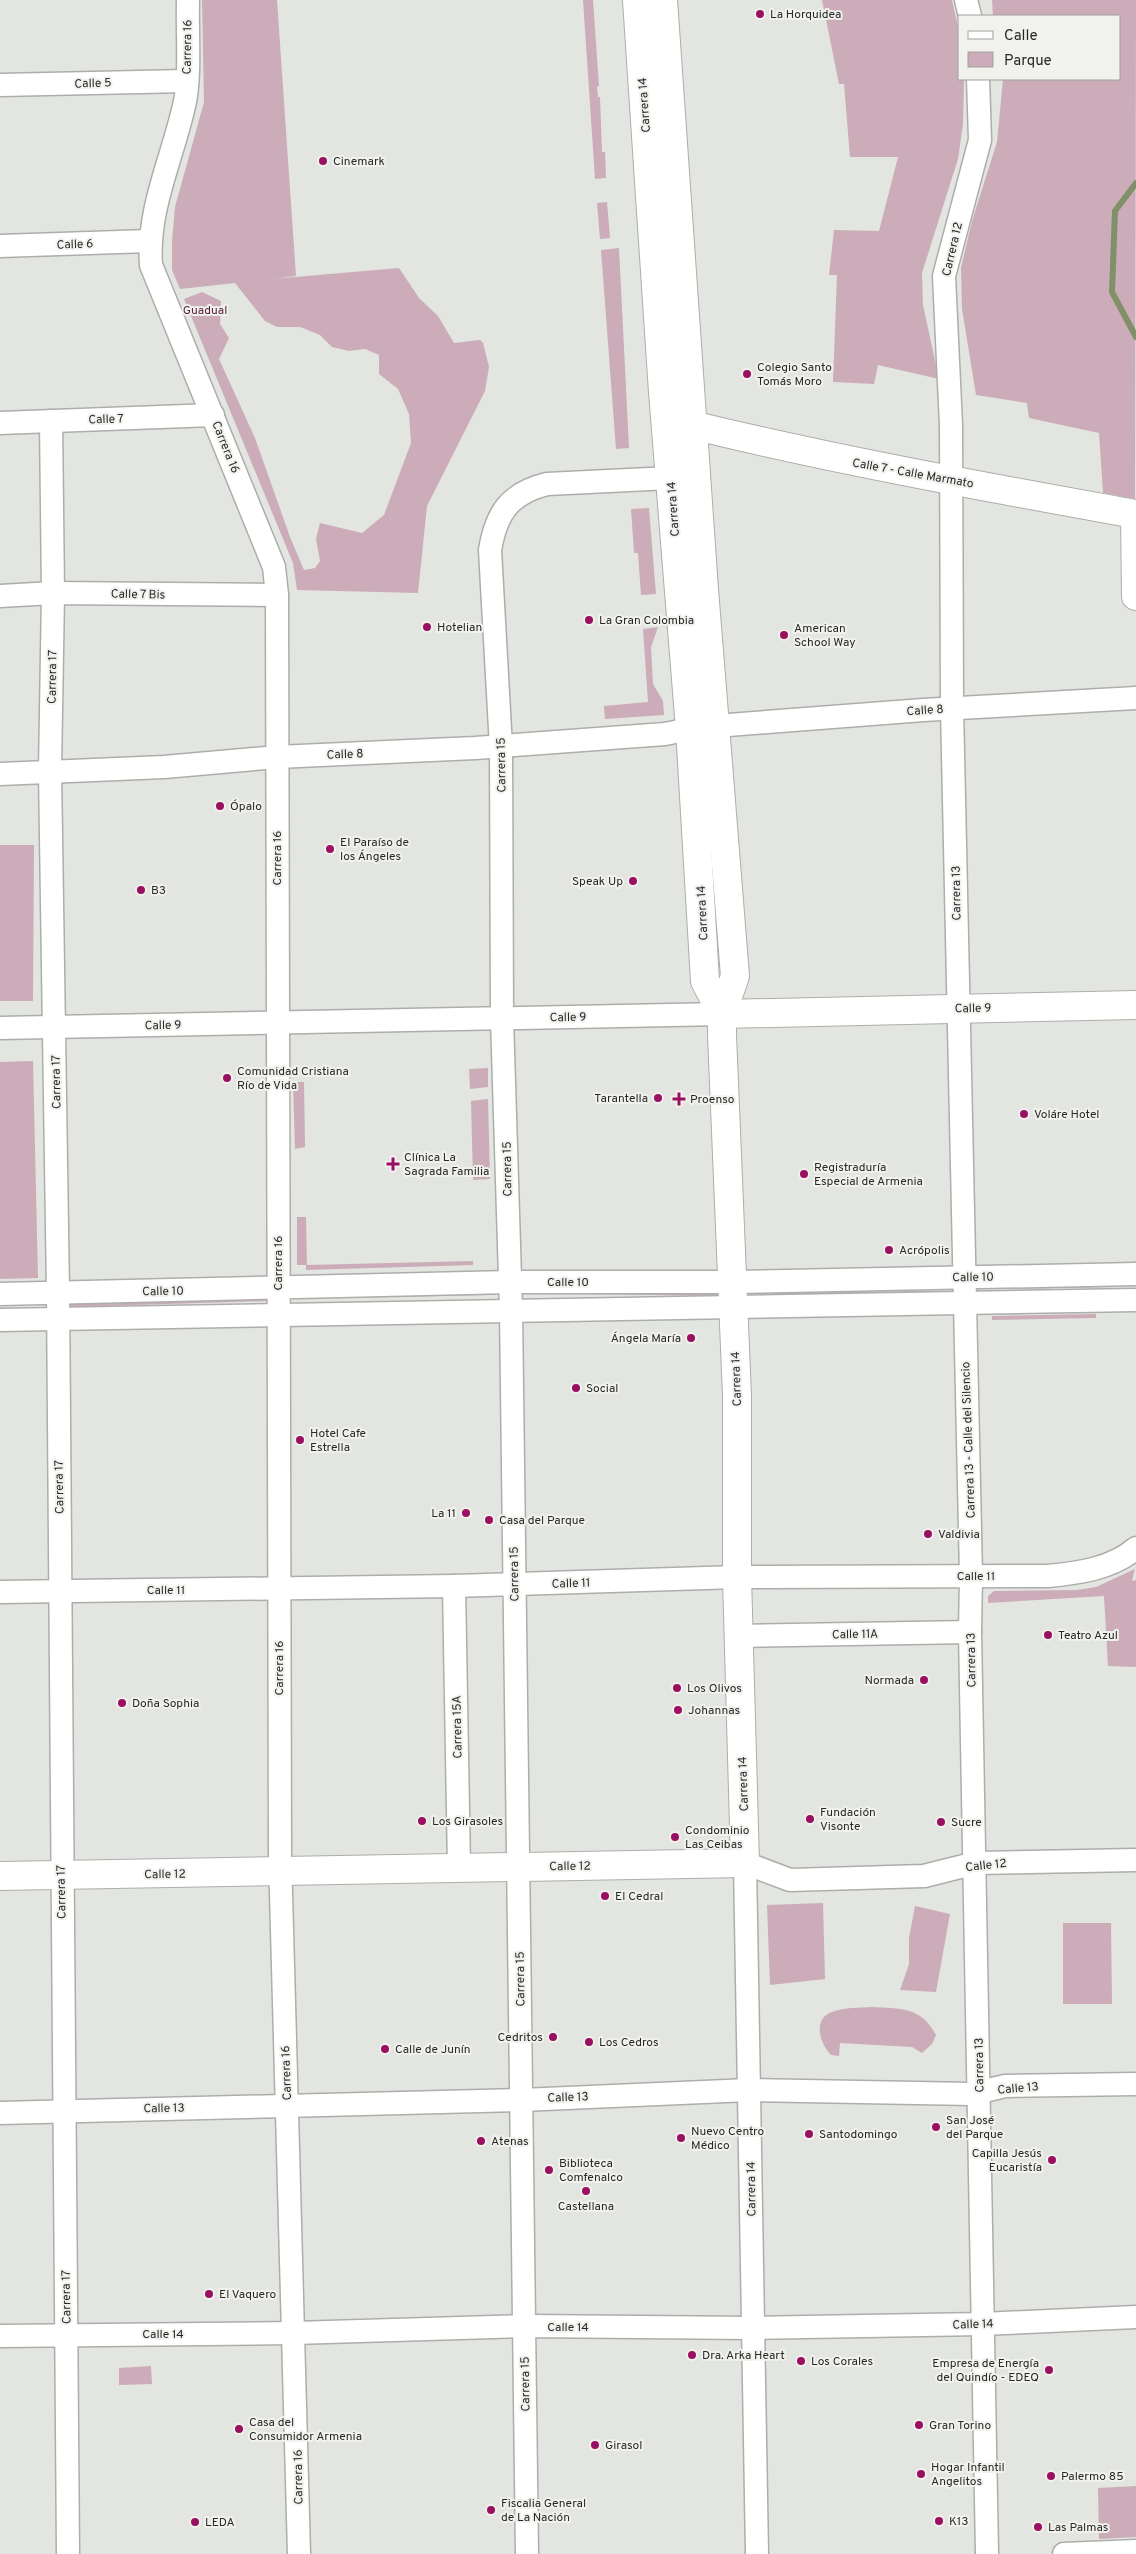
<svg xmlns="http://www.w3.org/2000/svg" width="1136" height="2554" viewBox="0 0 1136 2554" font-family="Overpass,sans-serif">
  <rect width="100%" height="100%" fill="#e3e5e1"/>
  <!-- green -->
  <g fill="#cbacb8">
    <path d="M 202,0 L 277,0 L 296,276 L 272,279 L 399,268 L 419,298 L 438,316 L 454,343 L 480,340 L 483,343 L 489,367 L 485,391 L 427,506 L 418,593 L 297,590 L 293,563 L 184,299 L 202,292 L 221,301 L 220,324 L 229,338 L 219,359 L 255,438 L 290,537 L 304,570 L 315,568 L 320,561 L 316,539 L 320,523 L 362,533 L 384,515 L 411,443 L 409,414 L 398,389 L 379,374 L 379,355 L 365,349 L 349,351 L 332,347 L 320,335 L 300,327 L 277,327 L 265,321 L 235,283 L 180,289 L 172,270 L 172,241 L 175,207 L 204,102 Z"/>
    <path d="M 583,0 L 593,0 L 599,86 L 597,87 L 598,97 L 600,97 L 602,152 L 605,152 L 606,178 L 595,179 Z"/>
    <path d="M 822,0 L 952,0 L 960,35 L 960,79 L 964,79 L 963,124 L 958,159 L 922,273 L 923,305 L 939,379 L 878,365 L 874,384 L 833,382 L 837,275 L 829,275 L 834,230 L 879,231 L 898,157 L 850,157 L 844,84 L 839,84 Z"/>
    <path d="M 992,0 L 1136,0 L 1135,499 L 1103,493 L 1099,433 L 1029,418 L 1027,403 L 976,395 L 962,309 L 961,268 L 972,221 L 997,142 L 1003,79 L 1120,79 L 1120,16 L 993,16 Z"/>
    <path d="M 607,202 L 610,238 L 600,239 L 597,203 Z"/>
    <path d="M 619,248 L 629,448 L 616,449 L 601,250 Z"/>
    <path d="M 649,508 L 656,594 L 641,595 L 638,553 L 634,553 L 631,509 Z"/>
    <path d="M 658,627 L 651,647 L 653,684 L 663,701 L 664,715 L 605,719 L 604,706 L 648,702 L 643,629 Z"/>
    <path d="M 0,845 L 34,845 L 33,1001 L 0,1001 Z"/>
    <path d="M 33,1061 L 38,1278 L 0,1279 L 0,1062 Z"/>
    <path d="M 488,1068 L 488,1087 L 470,1089 L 469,1069 Z"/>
    <path d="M 293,1082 L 304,1082 L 305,1147 L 295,1149 Z"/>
    <path d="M 488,1099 L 490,1179 L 473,1180 L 471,1101 Z"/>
    <path d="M 297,1217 L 306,1217 L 307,1265 L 473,1261 L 473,1265 L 306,1270 L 306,1265 L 297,1265 Z"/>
    <path d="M 1116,1284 L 1116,1287 L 995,1289 L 995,1287 Z"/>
    <path d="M 522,1291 L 719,1293 L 719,1296 L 522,1293 Z"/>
    <path d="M 930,1291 L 930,1293 L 773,1296 L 773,1293 Z"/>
    <path d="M 489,1292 L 489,1295 L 293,1299 L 293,1297 Z"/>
    <path d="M 267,1298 L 267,1301 L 70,1307 L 70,1304 Z"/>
    <path d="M 1096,1314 L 1096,1318 L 992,1320 L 992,1316 Z"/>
    <path d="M 1135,1569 L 1132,1581 L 1136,1580 L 1136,1667 L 1108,1666 L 1104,1596 L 988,1603 L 988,1596 L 994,1591 L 1077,1590 L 1096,1587 Z"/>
    <path d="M 823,1903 L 825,1979 L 770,1985 L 767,1905 Z"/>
    <path d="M 915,1906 L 950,1914 L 936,1992 L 900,1990 L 909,1964 L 909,1938 Z"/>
    <path d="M 1063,1923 L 1111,1923 L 1112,2004 L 1063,2004 Z"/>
    <path d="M 872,2007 C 900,2009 921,2006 936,2035 L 932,2044 L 922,2053 L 912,2047 L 840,2043 L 839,2056 L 831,2055 C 820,2044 812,2019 832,2012 C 845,2007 858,2008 872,2007 Z"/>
    <path d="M 151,2366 L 152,2384 L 119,2385 L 119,2368 Z"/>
    <path d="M 1136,2486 L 1136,2537 L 1099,2539 L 1098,2488 Z"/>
  </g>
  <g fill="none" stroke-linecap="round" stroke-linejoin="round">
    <!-- stream -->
    <path stroke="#819069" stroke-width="6" d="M 1136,183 L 1115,211 L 1112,292 L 1136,337"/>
    <!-- minor casing -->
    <g stroke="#adaeab" stroke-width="25">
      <g id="minor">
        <path d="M 188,0 C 187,30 191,79 184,106 C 172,159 147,210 151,265 L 274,567 L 277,595 L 280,1856 L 299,2554"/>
        <path d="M 966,0 L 970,16"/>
        <path d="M 978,79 L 980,140 L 944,276 L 951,425 L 952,708 L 971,1576 L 970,1632 L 987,2554"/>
        <path d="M 0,85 L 186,81"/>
        <path d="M 0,246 L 149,241"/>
        <path d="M 51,421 L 53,593 L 50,771 L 58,1293 L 68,2554"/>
        <path d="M 0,423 L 213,415"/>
        <path d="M 0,596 L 53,593 L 277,595"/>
        <path d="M 715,726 L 923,710 L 1136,698"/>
        <path d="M 0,774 L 164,767 L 277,757 L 475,748 L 665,734 L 690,729"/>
        <path d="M 0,1028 L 722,1014"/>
        <path d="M 0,1294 L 510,1282 L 733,1282 L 1136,1274"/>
        <path d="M 0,1320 L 1136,1300"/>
        <path d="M 454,1586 L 459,1868"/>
        <path d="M 0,1592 L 454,1586 L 737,1577 L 1048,1576 C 1078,1573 1112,1569 1136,1548"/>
        <path d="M 739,1636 L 970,1632"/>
        <path d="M 0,2113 L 522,2100 L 749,2090 L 972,2094 L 1005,2086 L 1136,2084"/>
        <path d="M 0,2336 L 294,2333 L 525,2326 L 753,2328 L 982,2324 L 1136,2317"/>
        <path d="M 527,2554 L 511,1310 L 502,1018 L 501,747 L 490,550 C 496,513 510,493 547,484 L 670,478"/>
        <path d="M 757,2554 L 745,1863 L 790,1880 L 924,1876 L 976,1863 L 1136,1860"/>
        <path d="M 1064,2554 L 1136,2551"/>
      </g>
    </g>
    <!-- major casing -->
    <g stroke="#adaeab" stroke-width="30">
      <g id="major">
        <path d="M 637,0 L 663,392 L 690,729 L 705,981 L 722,1014"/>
        <path d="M 692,425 C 839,461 986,487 1135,514 L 1136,596"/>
        <path d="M 722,1014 L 1136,1005"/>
        <path d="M 0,1876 L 745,1863 L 737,1577 L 737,1396 L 722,1035 L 722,1014 L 735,976 L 704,589 L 663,0"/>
      </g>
    </g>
    <!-- minor -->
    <use href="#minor" stroke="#fff" stroke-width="22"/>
    <!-- major -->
    <use href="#major" stroke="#fff" stroke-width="28"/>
  </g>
  <!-- markers -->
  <g fill="#9b0f60" stroke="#f1f2ee" stroke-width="2">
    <circle cx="760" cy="14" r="5"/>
    <circle cx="323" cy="161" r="5"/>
    <circle cx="747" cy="374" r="5"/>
    <circle cx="589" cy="620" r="5"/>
    <circle cx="427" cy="627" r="5"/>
    <circle cx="784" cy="635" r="5"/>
    <circle cx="220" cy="806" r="5"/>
    <circle cx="330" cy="849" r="5"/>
    <circle cx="633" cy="881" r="5"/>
    <circle cx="141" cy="890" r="5"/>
    <circle cx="227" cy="1078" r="5"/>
    <circle cx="658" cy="1098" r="5"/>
    <path d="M676.5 1091.5h5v5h5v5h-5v5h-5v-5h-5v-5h5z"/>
    <circle cx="1024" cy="1114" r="5"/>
    <path d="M390.5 1156.5h5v5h5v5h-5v5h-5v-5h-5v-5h5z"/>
    <circle cx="804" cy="1174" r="5"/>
    <circle cx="889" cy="1250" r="5"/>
    <circle cx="691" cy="1338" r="5"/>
    <circle cx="576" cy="1388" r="5"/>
    <circle cx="300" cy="1440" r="5"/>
    <circle cx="466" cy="1513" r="5"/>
    <circle cx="489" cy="1520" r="5"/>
    <circle cx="928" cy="1534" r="5"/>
    <circle cx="1048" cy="1635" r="5"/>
    <circle cx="924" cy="1680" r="5"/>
    <circle cx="677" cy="1688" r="5"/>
    <circle cx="122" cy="1703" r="5"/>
    <circle cx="678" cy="1710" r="5"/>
    <circle cx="810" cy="1819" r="5"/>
    <circle cx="422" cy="1821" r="5"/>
    <circle cx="941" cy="1822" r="5"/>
    <circle cx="675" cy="1837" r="5"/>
    <circle cx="605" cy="1896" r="5"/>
    <circle cx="553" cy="2037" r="5"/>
    <circle cx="589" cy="2042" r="5"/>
    <circle cx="385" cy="2049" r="5"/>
    <circle cx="936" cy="2127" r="5"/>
    <circle cx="809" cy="2134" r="5"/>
    <circle cx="681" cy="2138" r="5"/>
    <circle cx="481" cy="2141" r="5"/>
    <circle cx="1052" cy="2160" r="5"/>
    <circle cx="549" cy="2170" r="5"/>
    <circle cx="586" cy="2191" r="5"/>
    <circle cx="209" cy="2294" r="5"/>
    <circle cx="692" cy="2355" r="5"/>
    <circle cx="801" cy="2361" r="5"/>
    <circle cx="1049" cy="2370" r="5"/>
    <circle cx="919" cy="2425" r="5"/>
    <circle cx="239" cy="2429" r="5"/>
    <circle cx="595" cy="2445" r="5"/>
    <circle cx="921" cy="2474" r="5"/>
    <circle cx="1051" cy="2476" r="5"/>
    <circle cx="491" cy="2510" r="5"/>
    <circle cx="939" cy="2521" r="5"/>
    <circle cx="195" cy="2522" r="5"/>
    <circle cx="1038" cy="2527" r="5"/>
  </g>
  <g text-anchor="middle" stroke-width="4" stroke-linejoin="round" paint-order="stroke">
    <!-- poi labels -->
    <g font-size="12" fill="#282827" stroke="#f1f2ee" text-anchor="start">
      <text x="770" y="18">La Horquidea</text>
      <text x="333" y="165">Cinemark</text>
      <text x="757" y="371">Colegio Santo<tspan x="757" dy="14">Tomás Moro</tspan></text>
      <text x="599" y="624">La Gran Colombia</text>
      <text x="437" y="631">Hotelian</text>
      <text x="794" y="632">American<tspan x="794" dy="14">School Way</tspan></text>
      <text x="230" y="810">Ópalo</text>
      <text x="340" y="846">El Paraíso de<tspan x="340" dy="14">los Ángeles</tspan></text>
      <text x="623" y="885" text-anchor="end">Speak Up</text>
      <text x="151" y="894">B3</text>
      <text x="237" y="1075">Comunidad Cristiana<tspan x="237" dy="14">Río de Vida</tspan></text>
      <text x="648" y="1102" text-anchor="end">Tarantella</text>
      <text x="690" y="1103">Proenso</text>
      <text x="1034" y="1118">Voláre Hotel</text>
      <text x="404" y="1161">Clínica La<tspan x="404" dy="14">Sagrada Familia</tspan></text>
      <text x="814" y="1171">Registraduría<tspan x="814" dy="14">Especial de Armenia</tspan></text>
      <text x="899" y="1254">Acrópolis</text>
      <text x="681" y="1342" text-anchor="end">Ángela María</text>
      <text x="586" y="1392">Social</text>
      <text x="310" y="1437">Hotel Cafe<tspan x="310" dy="14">Estrella</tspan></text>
      <text x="456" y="1517" text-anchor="end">La 11</text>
      <text x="499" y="1524">Casa del Parque</text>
      <text x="938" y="1538">Valdivia</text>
      <text x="1058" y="1639">Teatro Azul</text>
      <text x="914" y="1684" text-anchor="end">Normada</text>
      <text x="687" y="1692">Los Olivos</text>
      <text x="132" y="1707">Doña Sophia</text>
      <text x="688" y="1714">Johannas</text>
      <text x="820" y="1816">Fundación<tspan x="820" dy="14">Visonte</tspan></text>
      <text x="432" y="1825">Los Girasoles</text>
      <text x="951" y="1826">Sucre</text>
      <text x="685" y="1834">Condominio<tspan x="685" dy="14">Las Ceibas</tspan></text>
      <text x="615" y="1900">El Cedral</text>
      <text x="543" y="2041" text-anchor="end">Cedritos</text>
      <text x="599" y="2046">Los Cedros</text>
      <text x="395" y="2053">Calle de Junín</text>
      <text x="946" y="2124">San José<tspan x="946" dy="14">del Parque</tspan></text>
      <text x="691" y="2135">Nuevo Centro<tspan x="691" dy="14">Médico</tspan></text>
      <text x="819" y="2138">Santodomingo</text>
      <text x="491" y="2145">Atenas</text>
      <text x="1042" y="2157" text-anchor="end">Capilla Jesús<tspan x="1042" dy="14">Eucaristía</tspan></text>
      <text x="559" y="2167">Biblioteca<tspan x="559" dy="14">Comfenalco</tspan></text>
      <text x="586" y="2210" text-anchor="middle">Castellana</text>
      <text x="219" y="2298">El Vaquero</text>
      <text x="702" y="2359">Dra. Arka Heart</text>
      <text x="811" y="2365">Los Corales</text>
      <text x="1039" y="2367" text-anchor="end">Empresa de Energía<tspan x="1039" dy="14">del Quindío - EDEQ</tspan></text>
      <text x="249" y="2426">Casa del<tspan x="249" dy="14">Consumidor Armenia</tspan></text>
      <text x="929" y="2429">Gran Torino</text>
      <text x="605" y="2449">Girasol</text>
      <text x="931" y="2471">Hogar Infantil<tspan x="931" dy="14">Angelitos</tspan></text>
      <text x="1061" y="2480">Palermo 85</text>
      <text x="501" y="2507">Fiscalia General<tspan x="501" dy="14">de La Nación</tspan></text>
      <text x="949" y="2525">K13</text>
      <text x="205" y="2526">LEDA</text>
      <text x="1048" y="2531">Las Palmas</text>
    </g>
    <!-- street labels -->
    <g font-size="12" fill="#282827" stroke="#f1f2ee">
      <text transform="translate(187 47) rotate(-89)" y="4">Carrera 16</text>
      <text transform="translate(93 83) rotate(-2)" y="4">Calle 5</text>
      <text transform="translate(644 105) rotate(-94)" y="4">Carrera 14</text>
      <text transform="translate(75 244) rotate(-2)" y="4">Calle 6</text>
      <text transform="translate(952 249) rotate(-77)" y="4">Carrera 12</text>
      <text transform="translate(106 419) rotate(-2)" y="4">Calle 7</text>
      <text transform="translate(226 447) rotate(68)" y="4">Carrera 16</text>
      <text transform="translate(913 473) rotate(10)" y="4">Calle 7 - Calle Marmato</text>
      <text transform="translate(673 509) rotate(-94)" y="4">Carrera 14</text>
      <text transform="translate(138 594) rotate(1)" y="4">Calle 7 Bis</text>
      <text transform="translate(52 677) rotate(-89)" y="4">Carrera 17</text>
      <text transform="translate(925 710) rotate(-4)" y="4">Calle 8</text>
      <text transform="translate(345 754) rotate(-2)" y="4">Calle 8</text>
      <text transform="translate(501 765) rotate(-91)" y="4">Carrera 15</text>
      <text transform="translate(277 858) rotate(-90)" y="4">Carrera 16</text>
      <text transform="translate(956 893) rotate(-91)" y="4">Carrera 13</text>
      <text transform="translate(702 913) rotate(-93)" y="4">Carrera 14</text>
      <text transform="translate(973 1008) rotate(-1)" y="4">Calle 9</text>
      <text transform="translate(568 1017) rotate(-1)" y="4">Calle 9</text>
      <text transform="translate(163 1025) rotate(-1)" y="4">Calle 9</text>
      <text transform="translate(56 1082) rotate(-91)" y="4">Carrera 17</text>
      <text transform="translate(507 1169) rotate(-91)" y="4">Carrera 15</text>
      <text transform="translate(278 1263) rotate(-90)" y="4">Carrera 16</text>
      <text transform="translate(973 1277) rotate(-1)" y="4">Calle 10</text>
      <text x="568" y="1286">Calle 10</text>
      <text transform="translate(163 1291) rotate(-1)" y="4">Calle 10</text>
      <text transform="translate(736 1379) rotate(-92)" y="4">Carrera 14</text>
      <text transform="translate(968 1440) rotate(-92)" y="4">Carrera 13 - Calle del Silencio</text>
      <text transform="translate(59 1487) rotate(-91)" y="4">Carrera 17</text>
      <text transform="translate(514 1574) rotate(-91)" y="4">Carrera 15</text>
      <text x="976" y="1580">Calle 11</text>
      <text transform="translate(571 1583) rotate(-2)" y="4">Calle 11</text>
      <text x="166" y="1594">Calle 11</text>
      <text transform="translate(855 1634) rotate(-1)" y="4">Calle 11A</text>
      <text transform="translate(971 1660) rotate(-91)" y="4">Carrera 13</text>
      <text transform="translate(279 1668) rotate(-90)" y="4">Carrera 16</text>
      <text transform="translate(457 1727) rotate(-91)" y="4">Carrera 15A</text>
      <text transform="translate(743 1784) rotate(-92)" y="4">Carrera 14</text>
      <text transform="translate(986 1865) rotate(-6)" y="4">Calle 12</text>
      <text transform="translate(570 1866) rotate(-1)" y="4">Calle 12</text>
      <text transform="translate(165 1874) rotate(-1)" y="4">Calle 12</text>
      <text transform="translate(61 1892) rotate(-91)" y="4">Carrera 17</text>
      <text transform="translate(520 1979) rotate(-91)" y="4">Carrera 15</text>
      <text transform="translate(979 2065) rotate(-91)" y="4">Carrera 13</text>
      <text transform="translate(286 2073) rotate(-92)" y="4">Carrera 16</text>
      <text transform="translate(1018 2088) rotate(-5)" y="4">Calle 13</text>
      <text transform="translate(568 2097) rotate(-2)" y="4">Calle 13</text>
      <text transform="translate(164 2108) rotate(-1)" y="4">Calle 13</text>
      <text transform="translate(751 2189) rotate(-91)" y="4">Carrera 14</text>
      <text transform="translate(66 2297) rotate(-91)" y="4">Carrera 17</text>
      <text transform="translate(973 2324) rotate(-2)" y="4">Calle 14</text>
      <text x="568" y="2331">Calle 14</text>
      <text x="163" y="2338">Calle 14</text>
      <text transform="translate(525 2384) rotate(-91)" y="4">Carrera 15</text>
      <text transform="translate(298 2477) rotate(-91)" y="4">Carrera 16</text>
    </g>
    <!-- park labels -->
    <g font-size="12" fill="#5a223d" stroke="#f1f2ee">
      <text x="205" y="314">Guadual</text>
    </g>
  </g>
  <!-- legend -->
  <rect x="958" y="15" width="162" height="65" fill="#f1f2ee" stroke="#a1a19e"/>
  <rect x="968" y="31" width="25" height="8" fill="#ffffff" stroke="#a1a19e"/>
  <text x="1004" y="40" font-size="15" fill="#282827">Calle</text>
  <rect x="968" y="52" width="25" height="15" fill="#cbacb8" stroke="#a1a19e"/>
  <text x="1004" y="65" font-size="15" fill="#282827">Parque</text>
</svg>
